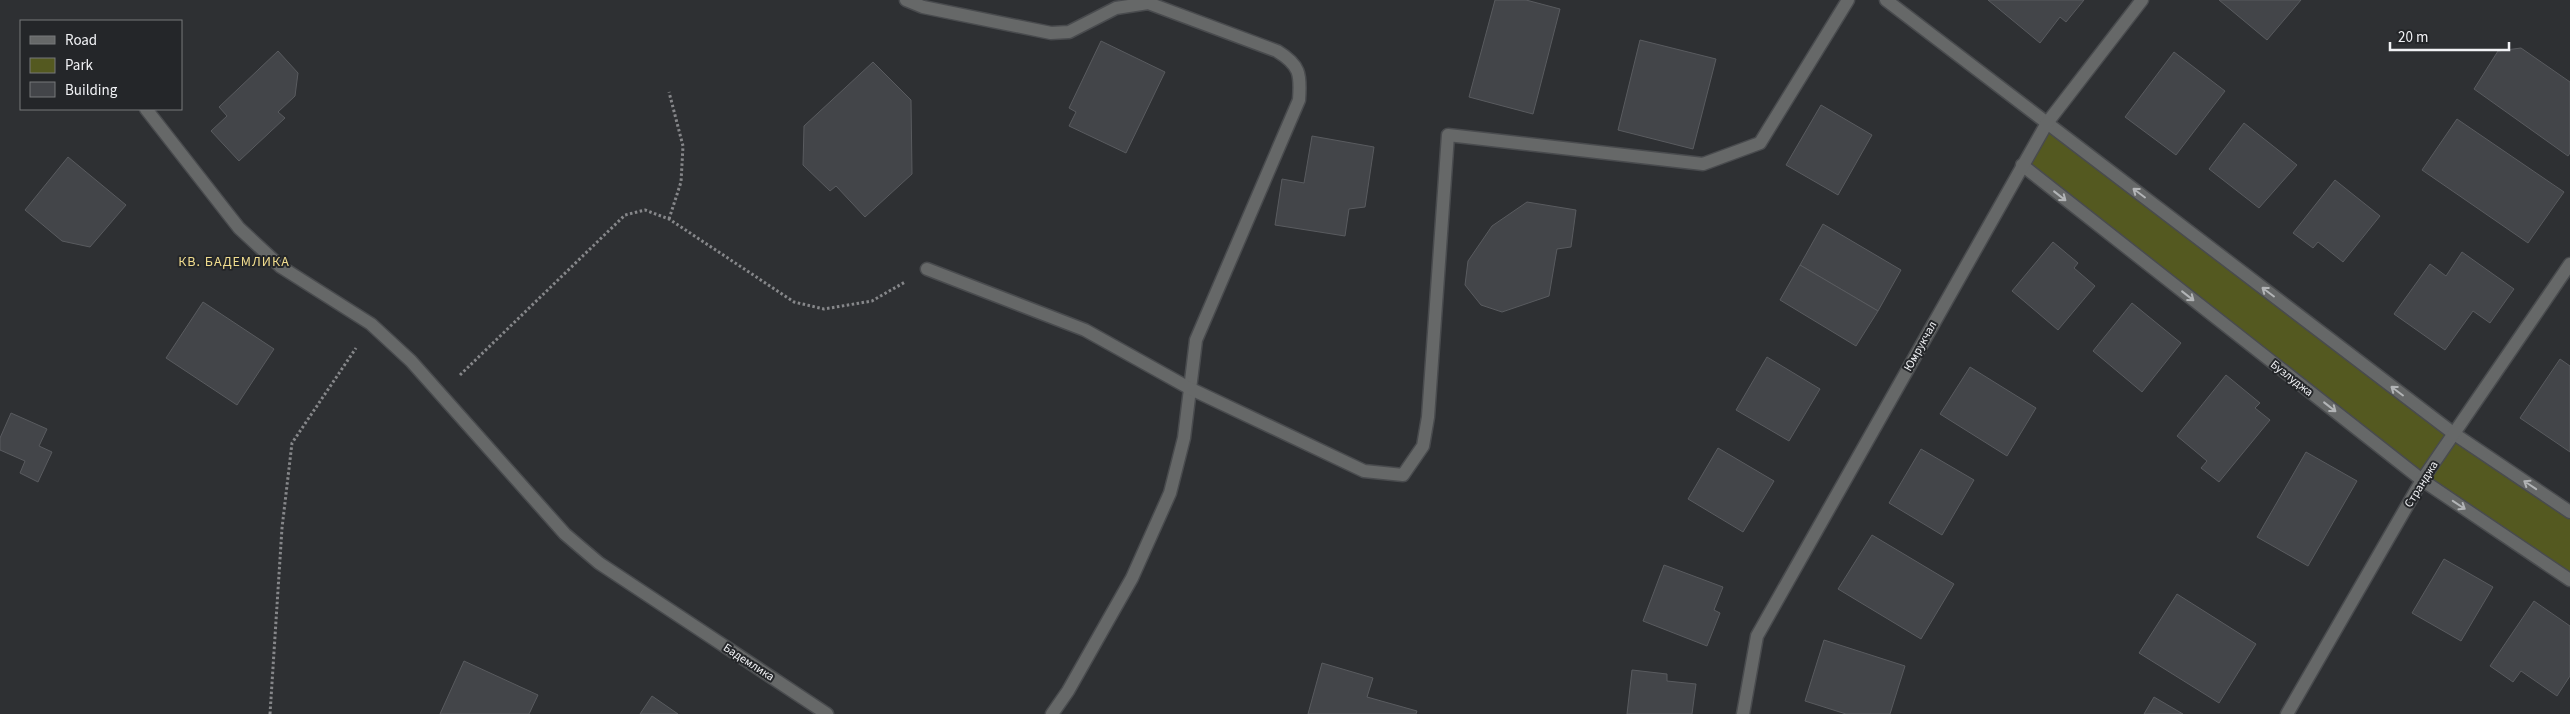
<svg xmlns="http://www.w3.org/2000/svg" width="2570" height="714" viewBox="0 0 2570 714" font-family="'Source Sans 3',sans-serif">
  <rect width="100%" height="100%" fill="#2e3033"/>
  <!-- green -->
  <path fill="#545920" d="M 2047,123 L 2453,433 L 2570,512 L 2570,580 L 2422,480 L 2022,165 Z"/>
  <!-- building -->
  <g fill="#434549" stroke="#595b5f">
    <path d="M 1495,0 L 1526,0 L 1560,9 L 1533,114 L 1469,97 Z"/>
    <path d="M 1988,0 L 2084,0 L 2066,22 L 2060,17 L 2040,43 Z"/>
    <path d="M 2219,0 L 2301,0 L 2267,40 Z"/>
    <path d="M 1640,40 L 1716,59 L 1693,149 L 1618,130 Z"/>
    <path d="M 1101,41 L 1165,72 L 1126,153 L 1069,126 L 1076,112 L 1069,108 Z"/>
    <path d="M 2521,48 L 2570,82 L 2570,153 L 2568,156 L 2474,89 L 2498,51 Z"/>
    <path d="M 278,51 L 298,73 L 295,96 L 278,112 L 285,118 L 239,161 L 211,131 L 227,116 L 219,107 Z"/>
    <path d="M 2174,52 L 2225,91 L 2176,155 L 2125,117 Z"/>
    <path d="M 873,62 L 911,100 L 912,174 L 865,217 L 836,186 L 830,191 L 803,165 L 804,126 Z"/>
    <path d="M 1821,105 L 1872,135 L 1838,195 L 1786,165 Z"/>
    <path d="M 2457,119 L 2564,192 L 2528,243 L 2422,170 Z"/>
    <path d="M 2244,123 L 2297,165 L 2259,208 L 2209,169 Z"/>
    <path d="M 1312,136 L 1374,147 L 1365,207 L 1349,209 L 1345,236 L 1275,225 L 1282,179 L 1304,183 Z"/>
    <path d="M 68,157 L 126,205 L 90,247 L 62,241 L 25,210 Z"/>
    <path d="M 2335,180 L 2380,216 L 2343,262 L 2318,242 L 2313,248 L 2293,233 Z"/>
    <path d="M 1527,202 L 1576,210 L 1571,247 L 1557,249 L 1549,296 L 1502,312 L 1481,305 L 1465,285 L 1468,261 L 1492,226 Z"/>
    <path d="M 1823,224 L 1901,270 L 1878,311 L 1800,265 Z"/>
    <path d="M 2053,242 L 2078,263 L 2074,268 L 2095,286 L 2058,330 L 2012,291 Z"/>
    <path d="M 2462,252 L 2514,289 L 2490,323 L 2473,311 L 2445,350 L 2394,314 L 2430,264 L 2446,276 Z"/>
    <path d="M 1800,265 L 1878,311 L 1856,346 L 1780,300 Z"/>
    <path d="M 203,302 L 274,349 L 237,405 L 166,358 Z"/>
    <path d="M 2132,303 L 2181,343 L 2142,392 L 2093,351 Z"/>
    <path d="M 1767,357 L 1820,389 L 1789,441 L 1736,410 Z"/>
    <path d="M 2560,359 L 2570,366 L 2570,452 L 2520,418 Z"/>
    <path d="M 1970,367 L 2036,408 L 2007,456 L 1940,414 Z"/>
    <path d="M 2226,375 L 2260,403 L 2255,408 L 2270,420 L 2219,482 L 2201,468 L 2207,461 L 2177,436 Z"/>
    <path d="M 11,413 L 47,429 L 39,446 L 52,452 L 38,482 L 20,473 L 25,461 L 0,450 L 0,438 Z"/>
    <path d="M 1718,448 L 1774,481 L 1743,532 L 1688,499 Z"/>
    <path d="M 1921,449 L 1974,480 L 1942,535 L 1889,503 Z"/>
    <path d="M 2306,452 L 2357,481 L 2308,566 L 2257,537 Z"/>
    <path d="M 1872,535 L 1954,584 L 1921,639 L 1838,589 Z"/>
    <path d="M 2444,559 L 2493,587 L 2461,641 L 2412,613 Z"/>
    <path d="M 1664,565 L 1723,587 L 1714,610 L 1720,613 L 1707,646 L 1643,621 Z"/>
    <path d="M 2177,594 L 2256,644 L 2219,703 L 2139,653 Z"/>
    <path d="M 2534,601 L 2570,626 L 2570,676 L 2557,696 L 2521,671 L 2513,682 L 2490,666 Z"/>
    <path d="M 1824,640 L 1905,666 L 1890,714 L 1846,714 L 1805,701 Z"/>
    <path d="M 464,661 L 538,695 L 529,714 L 440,714 Z"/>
    <path d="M 1322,663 L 1373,678 L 1367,697 L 1417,711 L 1416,714 L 1308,714 Z"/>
    <path d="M 1632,670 L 1667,674 L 1667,681 L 1696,684 L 1692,714 L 1627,714 Z"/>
    <path d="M 652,696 L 678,714 L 640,714 Z"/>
    <path d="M 2154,697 L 2183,714 L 2144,714 Z"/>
  </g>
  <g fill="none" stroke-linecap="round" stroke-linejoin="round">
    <!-- street casing -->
    <g stroke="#494b4e" stroke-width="15">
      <g id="street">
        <path d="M 906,0 L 923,7 L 1051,33 L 1069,32 L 1116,8 L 1148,3 L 1277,51 C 1300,65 1301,74 1299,100 L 1196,340 L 1184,438 L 1170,493 L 1132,578 L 1068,691 L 1052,714"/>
        <path d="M 1886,0 L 2453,433 L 2570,512"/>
        <path d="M 146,109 L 239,228 L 281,267 L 371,324 L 411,361 L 565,534 L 599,563 L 827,714"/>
        <path d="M 2022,165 L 2422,480 L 2570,580"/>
        <path d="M 927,269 L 1085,330 L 1189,388 L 1364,471 L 1403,475 L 1423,446 L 1428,417 L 1448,135 L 1703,164 L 1760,143 L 1848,0"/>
        <path d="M 1743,714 L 1757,636 L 2047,123 L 2142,0"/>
        <path d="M 2287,714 L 2422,480 L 2570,264"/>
      </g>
    </g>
    <!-- path -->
    <g stroke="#86878a" stroke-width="3" stroke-dasharray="2.5 2.5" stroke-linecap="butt">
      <path d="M 669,219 L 681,182 L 683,146 L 669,92"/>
      <path d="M 460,375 L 625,215 L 645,210 L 669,219 L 794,302 L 824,309 L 872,301 L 905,282"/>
      <path d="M 270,714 L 282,528 L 292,443 L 356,348"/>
    </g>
    <!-- street -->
    <use href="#street" stroke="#666868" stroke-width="12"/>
  </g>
  <!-- one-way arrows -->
  <defs><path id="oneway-shaft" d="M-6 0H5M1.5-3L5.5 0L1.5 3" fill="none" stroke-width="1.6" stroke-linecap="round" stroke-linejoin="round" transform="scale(1.25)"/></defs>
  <g stroke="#b2b4b6">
    <use href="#oneway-shaft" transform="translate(2139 193) rotate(-143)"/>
    <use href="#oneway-shaft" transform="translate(2060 196) rotate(38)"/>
    <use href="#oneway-shaft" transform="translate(2268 292) rotate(-143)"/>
    <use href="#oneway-shaft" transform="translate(2188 296) rotate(38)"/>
    <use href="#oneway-shaft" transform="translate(2397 391) rotate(-143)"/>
    <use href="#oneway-shaft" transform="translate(2330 407) rotate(38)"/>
    <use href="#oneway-shaft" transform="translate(2530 485) rotate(-146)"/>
    <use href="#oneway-shaft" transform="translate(2459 505) rotate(34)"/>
  </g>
  <g text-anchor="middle" stroke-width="4" stroke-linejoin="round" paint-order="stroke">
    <!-- street labels -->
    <g font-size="12" fill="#f1f2f5" stroke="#242629">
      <text transform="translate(1920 346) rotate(-61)" y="4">Юмрукчал</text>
      <text transform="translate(2292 378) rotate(38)" y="4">Бузлуджа</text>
      <text transform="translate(2421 484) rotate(-58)" y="4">Странджа</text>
      <text transform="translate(749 662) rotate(33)" y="4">Бадемлика</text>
    </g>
    <!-- neighbourhood labels -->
    <g font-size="14" letter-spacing="1" fill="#f0dc8e" stroke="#242629">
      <text x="234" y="266">КВ. БАДЕМЛИКА</text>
    </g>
  </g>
  <!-- legend -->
  <rect x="20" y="20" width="162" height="90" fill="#242629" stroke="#76787b"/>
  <rect x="30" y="36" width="25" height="8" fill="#666868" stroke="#76787b"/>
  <text x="65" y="45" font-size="15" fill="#f1f2f5">Road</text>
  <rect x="30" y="58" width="25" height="15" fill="#545920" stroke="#76787b"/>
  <text x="65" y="70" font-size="15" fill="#f1f2f5">Park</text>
  <rect x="30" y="82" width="25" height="15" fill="#434549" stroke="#76787b"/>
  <text x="65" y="95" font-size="15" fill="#f1f2f5">Building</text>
  <!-- scale -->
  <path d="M2390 42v8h119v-8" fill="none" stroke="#f1f2f5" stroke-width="2.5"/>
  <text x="2398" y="42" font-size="15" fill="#f1f2f5" stroke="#242629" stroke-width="4" paint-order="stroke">20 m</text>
</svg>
